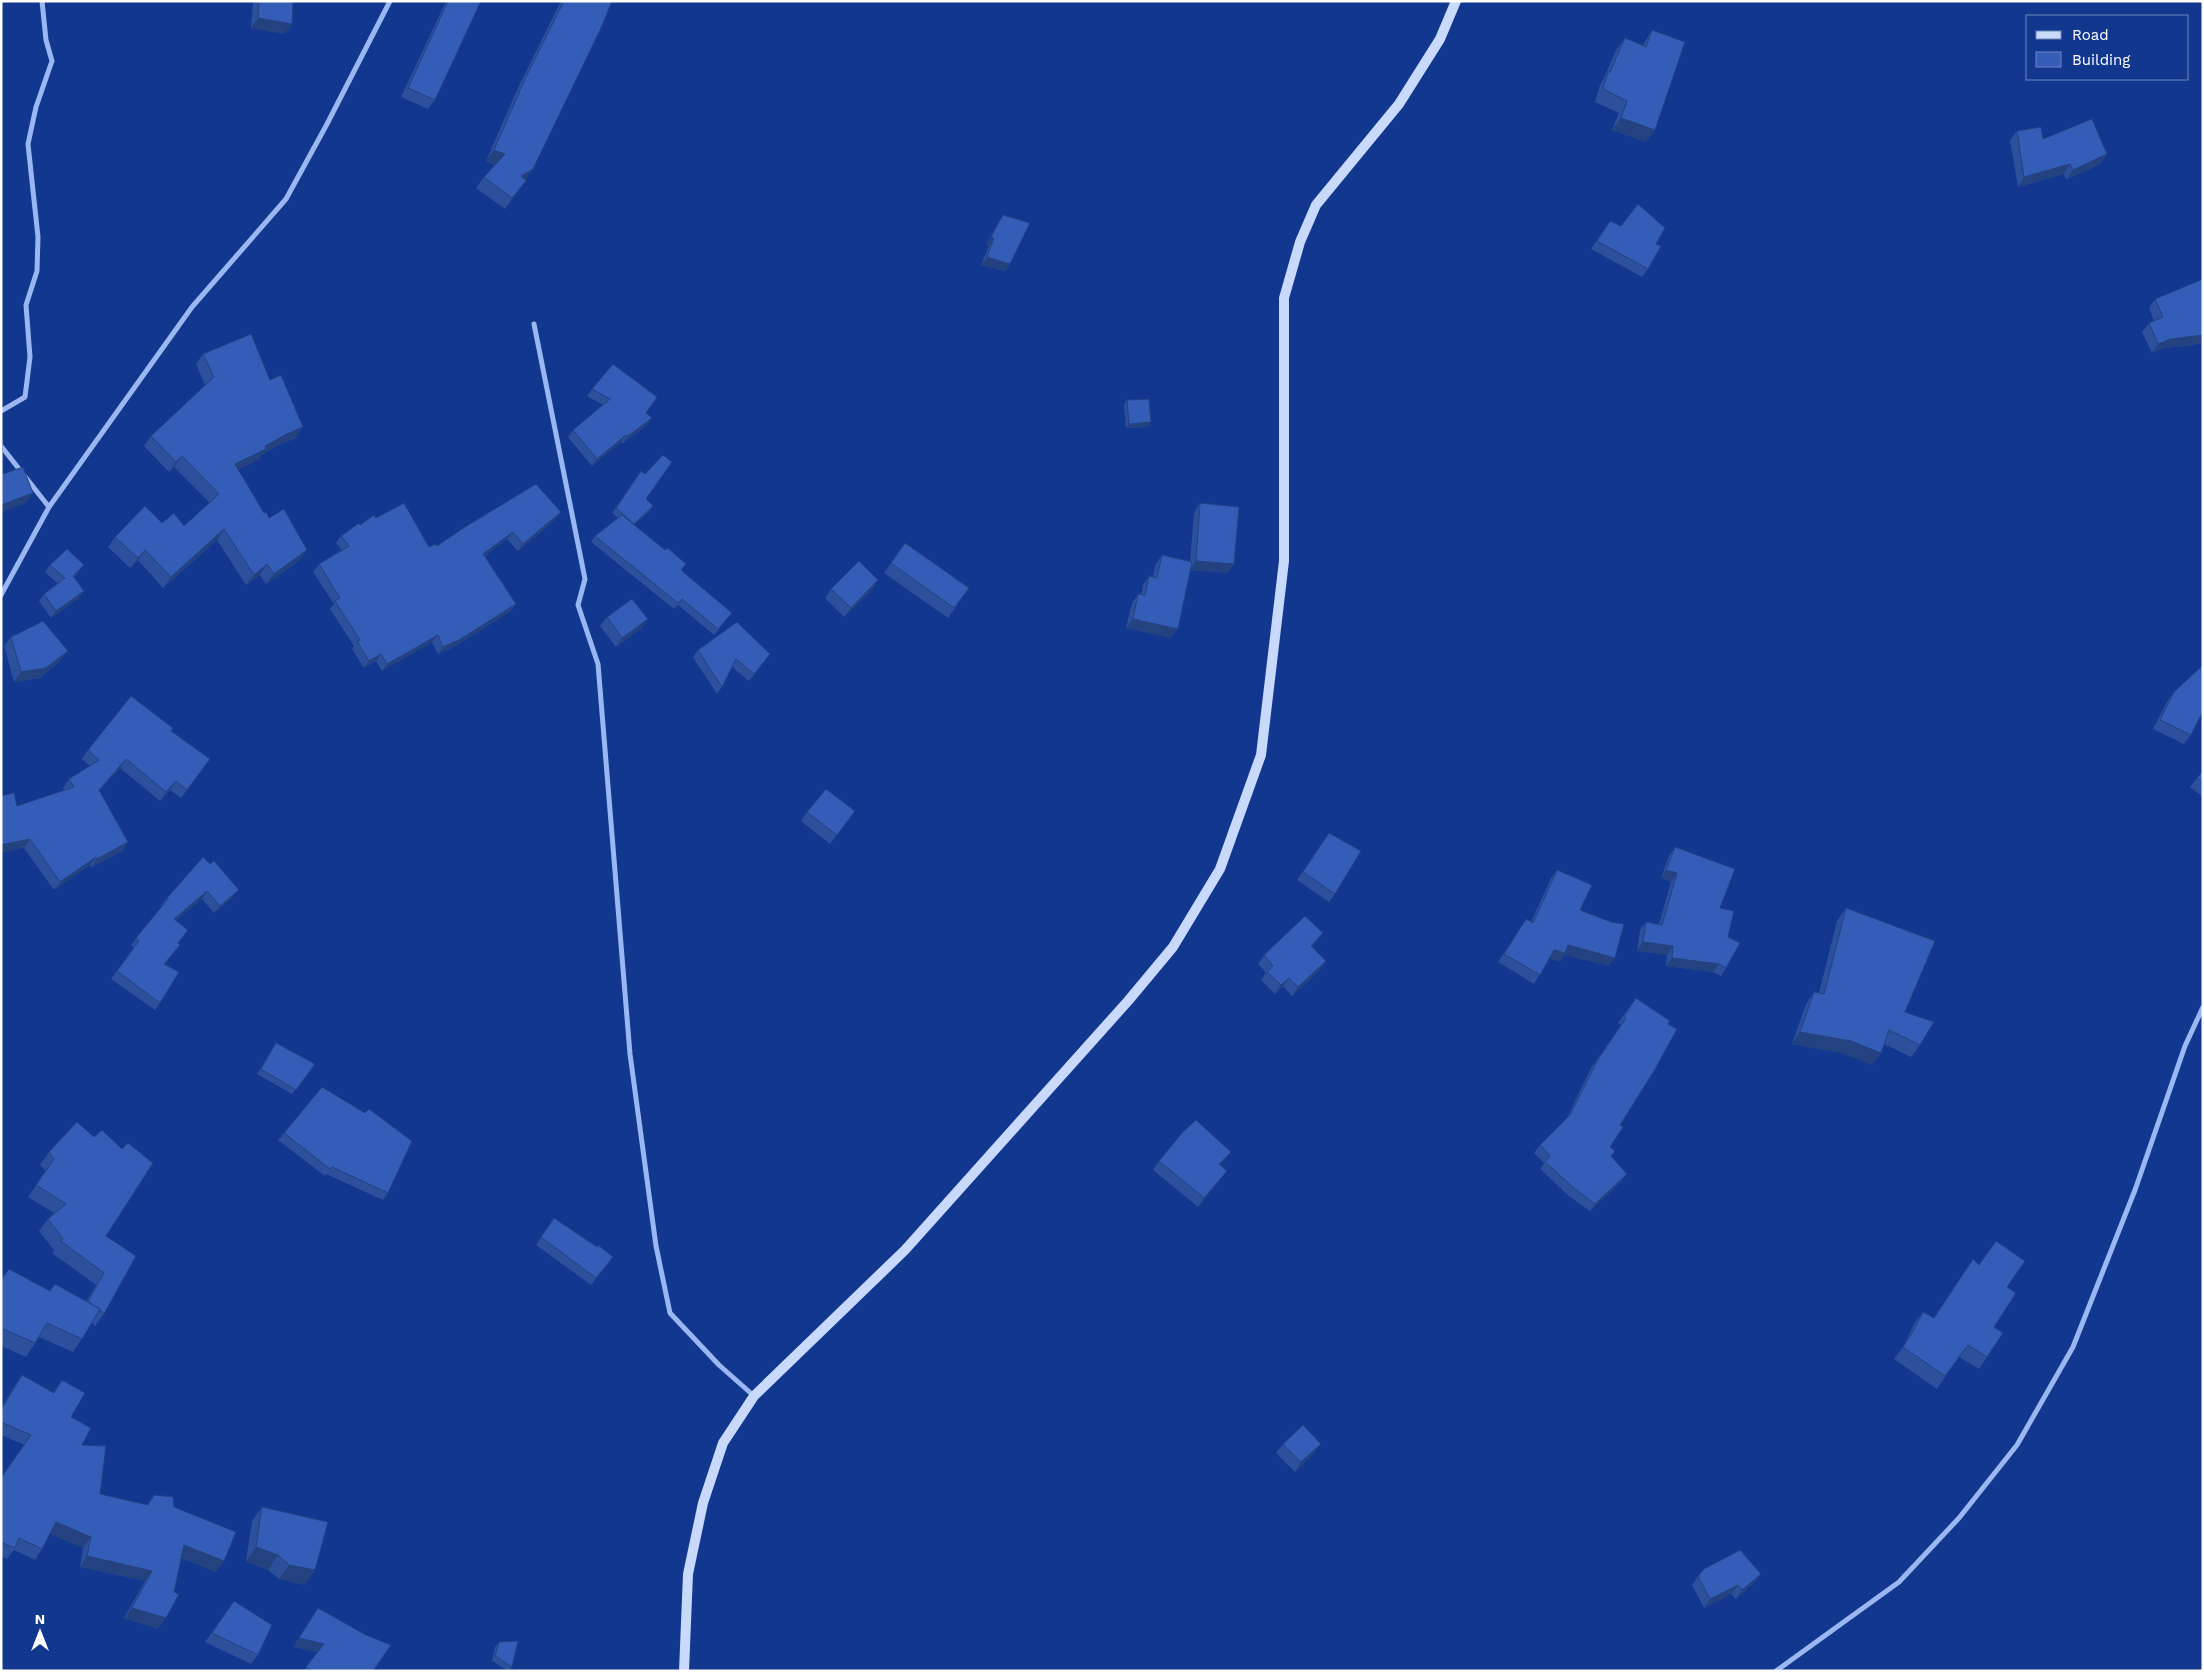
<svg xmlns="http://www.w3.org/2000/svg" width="2204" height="1672" viewBox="0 0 2204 1672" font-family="'Work Sans',sans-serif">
  <rect width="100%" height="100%" fill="#11378f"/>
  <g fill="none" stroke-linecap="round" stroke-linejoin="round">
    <!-- street -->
    <g stroke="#9ab7f2" stroke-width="5">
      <path d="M 534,324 L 585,579 L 578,605 L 598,664 L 630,1054 L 656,1246 L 670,1313 L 719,1365 L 754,1396"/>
      <path d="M 1,411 L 25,397 L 30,357 L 26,305 L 37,271 L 38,237 L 28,144 L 36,107 L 52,61 L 46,40 L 42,1"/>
      <path d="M 1,446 L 49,507"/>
      <path d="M 1,595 L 49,507 L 192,307 L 286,199 L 327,124 L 390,1"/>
      <path d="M 1776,1671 L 1899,1582 L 1959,1518 L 2017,1445 L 2073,1347 L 2135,1190 L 2185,1046 L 2203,1007"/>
    </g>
    <!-- secondary -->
    <path stroke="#c9d9fc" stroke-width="10" d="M 684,1671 L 688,1574 L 703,1503 L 723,1443 L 754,1396 L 905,1250 L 1128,1001 L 1173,947 L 1220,869 L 1261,755 L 1284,561 L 1284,298 L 1300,242 L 1316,205 L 1399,104 L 1440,39 L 1456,1"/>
  </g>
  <!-- wall -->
  <g fill="#2d509d">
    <path d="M 253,1 L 293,1 L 292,24 L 284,34 L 251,28 Z"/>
    <path d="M 446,1 L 481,1 L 435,100 L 428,109 L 401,97 Z"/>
    <path d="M 561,1 L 612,1 L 525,179 L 518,192 L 505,209 L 476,188 L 484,177 L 495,165 L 486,161 L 517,90 Z"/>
    <path d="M 1652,30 L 1655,130 L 1646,142 L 1612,130 L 1619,113 L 1595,102 L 1600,85 L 1604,78 L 1616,50 L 1625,38 L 1643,45 Z"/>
    <path d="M 2017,131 L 2043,139 L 2107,154 L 2100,164 L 2066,180 L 2064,174 L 2018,187 L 2010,140 Z"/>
    <path d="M 1003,215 L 1010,264 L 1005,271 L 981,265 L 989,246 L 986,245 L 998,223 Z"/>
    <path d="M 1610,221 L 1656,244 L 1648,269 L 1642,277 L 1591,249 Z"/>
    <path d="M 2203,279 L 2203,341 L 2195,345 L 2164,348 L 2152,353 L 2142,332 L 2149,323 L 2154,321 L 2149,308 L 2155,299 Z"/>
    <path d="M 203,354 L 270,380 L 296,438 L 277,446 L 263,454 L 259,459 L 238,470 L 264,513 L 269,518 L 299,561 L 266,584 L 260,575 L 246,585 L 217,540 L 163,588 L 138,560 L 130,568 L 108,547 L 115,537 L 162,523 L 184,526 L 210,503 L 174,467 L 169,472 L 144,446 L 151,436 L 205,385 L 196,364 Z"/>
    <path d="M 592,389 L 652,418 L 647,425 L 623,443 L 621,442 L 592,466 L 568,437 L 573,430 L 603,405 L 587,396 Z"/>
    <path d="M 1127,400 L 1147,427 L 1126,428 L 1124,405 Z"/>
    <path d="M 641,471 L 646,499 L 653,506 L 650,511 L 634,525 L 681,571 L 732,613 L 714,635 L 678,605 L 674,609 L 591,542 L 595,536 L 618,518 L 612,513 Z"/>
    <path d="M 1200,503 L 1228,573 L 1190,570 L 1171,638 L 1126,628 L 1132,603 L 1138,594 L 1141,594 L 1143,585 L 1149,576 L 1153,577 L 1155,565 L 1162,555 L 1190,561 L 1194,513 Z"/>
    <path d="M 376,518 L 429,547 L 556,519 L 518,551 L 507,539 L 485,556 L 516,604 L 511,611 L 454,647 L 438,654 L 432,642 L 382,671 L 376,661 L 364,668 L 352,649 L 354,646 L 330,609 L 334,604 L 313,572 L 319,564 L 342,550 L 336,543 L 341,536 L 360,525 Z"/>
    <path d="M 905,543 L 969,588 L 948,618 L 884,573 Z"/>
    <path d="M 50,565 L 79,572 L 74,577 L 79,598 L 51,618 L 39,601 L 44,594 L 58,584 L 45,572 Z"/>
    <path d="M 831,589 L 872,590 L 844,617 L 825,598 Z"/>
    <path d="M 607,617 L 641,629 L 616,647 L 600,626 Z"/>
    <path d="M 11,637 L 61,660 L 40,678 L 14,682 L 4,646 Z"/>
    <path d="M 698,650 L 765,661 L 749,681 L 732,667 L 722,687 L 717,694 L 693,657 Z"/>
    <path d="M 2174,692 L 2191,735 L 2184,744 L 2153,729 L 2167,702 Z"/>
    <path d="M 171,731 L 210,759 L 181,798 L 170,790 L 160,801 L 120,768 L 99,791 L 128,842 L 122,851 L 91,868 L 90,865 L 54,890 L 24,848 L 17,806 L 64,790 L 63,788 L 69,779 L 90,766 L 82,759 L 88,750 Z"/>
    <path d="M 2203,771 L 2203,797 L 2190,787 Z"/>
    <path d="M 855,811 L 830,844 L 801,821 L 807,812 Z"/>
    <path d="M 1323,841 L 1335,894 L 1329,902 L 1297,880 Z"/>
    <path d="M 1675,847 L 1720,908 L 1728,937 L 1726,968 L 1721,976 L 1713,972 L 1666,966 L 1667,955 L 1637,951 L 1640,930 L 1646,922 L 1659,924 L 1671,882 L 1661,878 L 1669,856 Z"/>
    <path d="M 203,857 L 233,897 L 214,913 L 202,899 L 176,920 L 183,937 L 178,943 L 174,952 L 165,964 L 160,1003 L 155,1010 L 111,979 L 134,948 L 131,945 L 162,906 L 161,905 L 167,898 Z"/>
    <path d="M 1557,870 L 1580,910 L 1609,966 L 1565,955 L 1559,962 L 1549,958 L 1534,984 L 1498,962 L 1526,919 L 1531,922 L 1551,878 Z"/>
    <path d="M 1846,908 L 1905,1012 L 1920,1045 L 1911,1057 L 1884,1044 L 1872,1065 L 1842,1053 L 1792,1044 L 1806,1004 L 1814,992 L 1819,993 L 1837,921 Z"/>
    <path d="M 1323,933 L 1312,947 L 1326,961 L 1320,970 L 1292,996 L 1283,986 L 1275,994 L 1261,980 L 1266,973 L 1258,964 L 1264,955 Z"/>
    <path d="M 1636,998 L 1668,1024 L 1610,1147 L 1615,1151 L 1611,1157 L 1622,1181 L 1590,1211 L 1569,1196 L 1540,1169 L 1544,1163 L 1534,1153 L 1540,1145 L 1567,1118 L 1591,1068 L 1621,1025 L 1618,1023 Z"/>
    <path d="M 276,1043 L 315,1064 L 292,1094 L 257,1074 Z"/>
    <path d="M 77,1122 L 106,1236 L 104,1314 L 95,1326 L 92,1323 L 73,1352 L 39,1337 L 26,1357 L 1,1346 L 1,1280 L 50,1291 L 86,1302 L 96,1285 L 52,1253 L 54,1250 L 39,1231 L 48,1219 L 54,1213 L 28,1197 L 46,1171 L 40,1165 L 49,1152 Z"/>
    <path d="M 284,1133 L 388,1193 L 383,1200 L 326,1174 L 325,1176 L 278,1140 Z"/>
    <path d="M 1231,1152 L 1220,1165 L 1221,1179 L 1198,1207 L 1153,1170 L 1159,1161 Z"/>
    <path d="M 554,1218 L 613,1257 L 591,1285 L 536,1245 Z"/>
    <path d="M 1979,1265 L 2007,1287 L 1994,1327 L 2003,1333 L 1979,1369 L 1959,1357 L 1937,1389 L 1894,1359 L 1904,1345 L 1914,1324 L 1923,1312 L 1934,1318 Z"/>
    <path d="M 22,1375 L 53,1393 L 62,1380 L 71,1417 L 82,1445 L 100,1494 L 147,1505 L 154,1495 L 174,1507 L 224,1561 L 216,1572 L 181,1558 L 158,1629 L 124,1618 L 145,1581 L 80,1567 L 83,1548 L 50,1534 L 42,1549 L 35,1560 L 14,1550 L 7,1559 L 1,1556 L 1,1478 L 24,1445 L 1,1435 L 1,1408 L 15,1385 Z"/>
    <path d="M 1283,1444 L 1314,1453 L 1295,1472 L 1276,1453 Z"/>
    <path d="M 262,1507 L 305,1585 L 279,1579 L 268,1570 L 246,1561 L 252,1521 Z"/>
    <path d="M 1698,1576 L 1754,1583 L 1736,1599 L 1731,1594 L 1704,1608 L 1692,1585 Z"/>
    <path d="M 234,1601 L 258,1655 L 251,1664 L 205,1642 Z"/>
    <path d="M 318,1608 L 373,1671 L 304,1671 L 317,1652 L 293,1647 Z"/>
    <path d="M 499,1642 L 512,1667 L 509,1671 L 508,1671 L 492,1661 L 495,1647 Z"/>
  </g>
  <!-- shaded-wall -->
  <g fill="#244180">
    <path d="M 258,18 L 292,24 L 284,34 L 251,28 Z"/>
    <path d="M 1621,118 L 1655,130 L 1646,142 L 1612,130 Z"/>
    <path d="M 494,150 L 505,154 L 497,165 L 486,161 Z"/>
    <path d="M 2107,154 L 2100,164 L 2066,180 L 2073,170 Z"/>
    <path d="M 2070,164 L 2064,174 L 2018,187 L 2024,177 Z"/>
    <path d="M 533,169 L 525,180 L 521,176 Z"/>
    <path d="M 526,181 L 518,192 L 505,209 L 512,198 Z"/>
    <path d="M 991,237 L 994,238 L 989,246 L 986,245 Z"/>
    <path d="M 987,257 L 1010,264 L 1005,271 L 981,265 Z"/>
    <path d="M 2203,335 L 2203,341 L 2195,345 L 2164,348 L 2152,353 L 2158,344 L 2171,339 Z"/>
    <path d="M 652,418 L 647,425 L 623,443 L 628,436 Z"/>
    <path d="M 1151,422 L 1147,427 L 1126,428 L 1129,424 Z"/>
    <path d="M 303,427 L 296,438 L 277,446 L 263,454 L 259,459 L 227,475 L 235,464 L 265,446 L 285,435 Z"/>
    <path d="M 626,435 L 621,442 L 592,466 L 597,459 Z"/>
    <path d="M 182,456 L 174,467 L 169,472 L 176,462 Z"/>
    <path d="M 33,493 L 26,503 L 1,513 L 1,505 Z"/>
    <path d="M 653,506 L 650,511 L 630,529 L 633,525 Z"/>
    <path d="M 561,512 L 556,519 L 518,551 L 523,544 Z"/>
    <path d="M 224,529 L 217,540 L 163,588 L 171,577 Z"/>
    <path d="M 513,532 L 507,539 L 478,561 L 483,554 Z"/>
    <path d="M 145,550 L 138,560 L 130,568 L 138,558 Z"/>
    <path d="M 307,550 L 299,561 L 266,584 L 274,574 Z"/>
    <path d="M 1196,561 L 1234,564 L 1228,573 L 1189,570 Z"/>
    <path d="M 267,564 L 260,575 L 246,585 L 254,575 Z"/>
    <path d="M 84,565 L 79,572 L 68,583 L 73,576 Z"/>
    <path d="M 878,580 L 872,590 L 844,617 L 851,608 Z"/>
    <path d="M 84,591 L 79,598 L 51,618 L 56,611 Z"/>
    <path d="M 516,604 L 511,611 L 454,647 L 438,654 L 443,647 Z"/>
    <path d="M 648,619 L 641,629 L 616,647 L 622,638 Z"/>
    <path d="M 1133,619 L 1178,629 L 1171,638 L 1126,628 Z"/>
    <path d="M 438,635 L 432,642 L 382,671 L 387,664 Z"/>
    <path d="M 68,651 L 61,660 L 40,678 L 14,682 L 21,672 Z"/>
    <path d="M 381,654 L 376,661 L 364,668 L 369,661 Z"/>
    <path d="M 126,759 L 120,768 L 92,798 L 99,790 Z"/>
    <path d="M 176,781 L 170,790 L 160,801 L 166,792 Z"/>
    <path d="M 30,839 L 24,848 L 1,853 L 1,845 Z"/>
    <path d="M 128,842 L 122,851 L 91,868 L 97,859 Z"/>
    <path d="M 96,857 L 90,865 L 54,890 L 60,882 Z"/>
    <path d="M 1666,870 L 1677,873 L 1671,882 L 1661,878 Z"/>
    <path d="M 239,890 L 233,897 L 214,913 L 220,906 Z"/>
    <path d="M 207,891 L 202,899 L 169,926 L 174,919 Z"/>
    <path d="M 1323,933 L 1317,942 L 1305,955 L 1311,946 Z"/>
    <path d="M 1643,942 L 1673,946 L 1667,955 L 1637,951 Z"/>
    <path d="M 1568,945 L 1615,958 L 1609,966 L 1565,955 L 1559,962 L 1548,958 L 1554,950 Z"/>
    <path d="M 1672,958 L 1719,964 L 1713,972 L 1666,966 Z"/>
    <path d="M 1326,961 L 1320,970 L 1292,996 L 1298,987 Z"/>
    <path d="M 1289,978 L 1283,986 L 1275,994 L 1281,985 Z"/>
    <path d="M 1800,1032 L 1851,1041 L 1881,1053 L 1872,1065 L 1842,1053 L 1792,1044 Z"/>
    <path d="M 1231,1152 L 1225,1160 L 1213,1173 L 1219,1164 Z"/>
    <path d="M 1227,1171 L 1221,1179 L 1198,1207 L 1204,1198 Z"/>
    <path d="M 1627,1174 L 1622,1181 L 1590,1211 L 1595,1204 Z"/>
    <path d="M 613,1257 L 608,1265 L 591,1285 L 596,1278 Z"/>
    <path d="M 1321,1444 L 1314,1453 L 1295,1472 L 1301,1462 Z"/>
    <path d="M 56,1522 L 91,1537 L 83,1548 L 48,1533 Z"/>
    <path d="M 184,1545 L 224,1561 L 216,1572 L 177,1556 Z"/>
    <path d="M 256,1547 L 278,1555 L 268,1570 L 246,1561 Z"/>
    <path d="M 87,1556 L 152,1571 L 145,1581 L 80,1567 Z"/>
    <path d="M 289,1565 L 315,1570 L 305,1585 L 279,1579 Z"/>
    <path d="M 1761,1574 L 1754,1583 L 1736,1599 L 1742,1590 Z"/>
    <path d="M 1738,1585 L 1731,1594 L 1704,1608 L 1710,1599 Z"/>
    <path d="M 132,1608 L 166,1618 L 158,1629 L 124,1618 Z"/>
    <path d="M 299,1638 L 324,1644 L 318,1652 L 293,1647 Z"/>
  </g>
  <!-- building -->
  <g fill="#345db7" stroke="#244180">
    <path d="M 259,1 L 293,1 L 292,24 L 258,18 Z"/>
    <path d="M 448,1 L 481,1 L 435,100 L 408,88 Z"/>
    <path d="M 564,1 L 612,1 L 601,28 L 533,169 L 521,176 L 526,181 L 512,198 L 484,177 L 505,154 L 494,150 L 525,79 Z"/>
    <path d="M 1652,30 L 1685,42 L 1655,130 L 1621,118 L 1627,101 L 1603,89 L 1608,72 L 1610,72 L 1625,38 L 1646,47 Z"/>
    <path d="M 2092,119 L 2107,154 L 2073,170 L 2070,164 L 2024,177 L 2017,131 L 2041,127 L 2043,139 Z"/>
    <path d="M 1638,204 L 1665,228 L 1656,244 L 1661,246 L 1648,269 L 1597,241 L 1610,221 L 1621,226 Z"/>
    <path d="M 1003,215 L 1030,223 L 1010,264 L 987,257 L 994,238 L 991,237 Z"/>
    <path d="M 2203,279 L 2203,335 L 2171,339 L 2158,344 L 2149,323 L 2163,317 L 2155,299 Z"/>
    <path d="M 251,334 L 270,380 L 281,375 L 303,427 L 285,435 L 265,446 L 266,449 L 235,464 L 264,513 L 266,512 L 269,518 L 284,509 L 307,550 L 274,574 L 267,564 L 254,575 L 224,529 L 171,577 L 145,550 L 138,558 L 115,537 L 145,506 L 162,523 L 174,513 L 184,526 L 219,494 L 182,456 L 176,462 L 151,436 L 214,377 L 203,354 Z"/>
    <path d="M 613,364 L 657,397 L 646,413 L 652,418 L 628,436 L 626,435 L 597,459 L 573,430 L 610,399 L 592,389 Z"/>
    <path d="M 1149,399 L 1151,422 L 1129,424 L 1127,400 Z"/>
    <path d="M 1,440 L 2,440 L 3,474 L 23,467 L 33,493 L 1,505 Z"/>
    <path d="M 663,455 L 672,462 L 646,499 L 653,506 L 634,524 L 616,508 L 641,471 L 645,474 Z"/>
    <path d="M 536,484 L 561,512 L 523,544 L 513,532 L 483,554 L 516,604 L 459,640 L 443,647 L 438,635 L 387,664 L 381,654 L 369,661 L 357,641 L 360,640 L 335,601 L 340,598 L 319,564 L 349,546 L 341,536 L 359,523 L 360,525 L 374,515 L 376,518 L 404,503 L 429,547 L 436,544 L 437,546 L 465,527 Z"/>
    <path d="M 1200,503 L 1239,507 L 1234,564 L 1196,561 Z"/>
    <path d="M 622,515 L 665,550 L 668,548 L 686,564 L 681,570 L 732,613 L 718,629 L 682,599 L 678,603 L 595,536 Z"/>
    <path d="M 905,543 L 969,588 L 954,608 L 891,563 Z"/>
    <path d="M 67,549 L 84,565 L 73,576 L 84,591 L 56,611 L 44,594 L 65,578 L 50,565 Z"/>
    <path d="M 1162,555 L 1192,562 L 1178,629 L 1133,619 L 1138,594 L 1145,595 L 1149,576 L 1157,578 Z"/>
    <path d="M 859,561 L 878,580 L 851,608 L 831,589 Z"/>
    <path d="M 632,599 L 648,619 L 622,638 L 607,617 Z"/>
    <path d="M 43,621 L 68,651 L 46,668 L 21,672 L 11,637 Z"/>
    <path d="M 737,622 L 770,654 L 754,674 L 736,659 L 722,687 L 698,650 Z"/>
    <path d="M 2203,665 L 2203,711 L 2191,735 L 2160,720 L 2174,692 Z"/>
    <path d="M 131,696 L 173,728 L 171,731 L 210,759 L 187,790 L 176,781 L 166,792 L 126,759 L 99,790 L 128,842 L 97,859 L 96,857 L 60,882 L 30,839 L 1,845 L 1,796 L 14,793 L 17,806 L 74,787 L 69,779 L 99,760 L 88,750 Z"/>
    <path d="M 2203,771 L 2203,782 L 2197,778 Z"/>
    <path d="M 826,789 L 855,811 L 837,835 L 807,812 Z"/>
    <path d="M 1329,833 L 1361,851 L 1335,894 L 1303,872 Z"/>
    <path d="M 1675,847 L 1735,869 L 1720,908 L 1734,911 L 1728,937 L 1740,943 L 1726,968 L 1719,964 L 1672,958 L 1673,946 L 1643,942 L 1646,922 L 1662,925 L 1677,873 L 1666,870 Z"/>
    <path d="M 203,857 L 210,864 L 214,861 L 239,890 L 220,906 L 207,891 L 174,919 L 188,930 L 178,943 L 180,945 L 164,964 L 179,972 L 160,1003 L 117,971 L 139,941 L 136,938 L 168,899 L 167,898 Z"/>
    <path d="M 1557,870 L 1592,885 L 1580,910 L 1611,922 L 1624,924 L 1615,958 L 1568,945 L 1565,953 L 1554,950 L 1540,975 L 1504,954 L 1526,919 L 1533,923 Z"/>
    <path d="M 1846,908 L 1935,941 L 1905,1012 L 1934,1022 L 1920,1045 L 1889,1030 L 1881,1053 L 1851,1041 L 1800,1032 L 1814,992 L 1824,994 Z"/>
    <path d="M 1305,916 L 1323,933 L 1311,946 L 1326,961 L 1298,987 L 1289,978 L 1281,985 L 1267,972 L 1273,966 L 1264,955 Z"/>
    <path d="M 1636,998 L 1670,1021 L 1668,1024 L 1677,1029 L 1654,1071 L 1620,1125 L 1623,1127 L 1610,1147 L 1615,1151 L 1611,1156 L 1627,1174 L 1595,1204 L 1574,1188 L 1545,1162 L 1550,1156 L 1540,1145 L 1570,1115 L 1597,1061 L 1626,1018 L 1624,1016 Z"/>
    <path d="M 276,1043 L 315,1064 L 296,1090 L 261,1069 Z"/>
    <path d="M 322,1087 L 365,1113 L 369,1109 L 412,1141 L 388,1193 L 332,1167 L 330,1169 L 284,1133 Z"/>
    <path d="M 1196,1120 L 1231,1152 L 1219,1164 L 1227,1171 L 1204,1198 L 1159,1161 L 1182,1133 Z"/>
    <path d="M 77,1122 L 94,1137 L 102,1130 L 122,1149 L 128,1143 L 153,1163 L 106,1236 L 136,1256 L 104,1314 L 100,1310 L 100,1309 L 96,1307 L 88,1301 L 104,1273 L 61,1241 L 63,1239 L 48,1219 L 66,1204 L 36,1185 L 54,1159 L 49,1152 Z"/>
    <path d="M 554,1218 L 597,1247 L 598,1245 L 613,1257 L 596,1278 L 541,1237 Z"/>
    <path d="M 1996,1241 L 2025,1261 L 2007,1287 L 2016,1293 L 1994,1327 L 2003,1333 L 1987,1357 L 1968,1345 L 1945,1376 L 1903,1347 L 1912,1333 L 1923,1312 L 1934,1318 L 1973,1259 L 1979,1265 Z"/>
    <path d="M 9,1269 L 50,1291 L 55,1284 L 100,1309 L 82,1339 L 47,1323 L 35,1343 L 3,1329 L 1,1331 L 1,1280 Z"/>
    <path d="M 22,1375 L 54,1393 L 62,1380 L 85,1393 L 71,1417 L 91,1428 L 82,1445 L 106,1446 L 100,1494 L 148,1505 L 154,1495 L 173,1497 L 174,1507 L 236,1532 L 224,1561 L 184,1545 L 174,1592 L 179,1594 L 166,1618 L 132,1608 L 152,1571 L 87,1556 L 91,1537 L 56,1522 L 42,1549 L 19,1538 L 15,1548 L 1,1542 L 1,1478 L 31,1435 L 1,1422 L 1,1410 Z"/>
    <path d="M 1303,1425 L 1321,1444 L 1301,1462 L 1283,1444 Z"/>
    <path d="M 262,1507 L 328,1522 L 315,1570 L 289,1565 L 278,1555 L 256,1547 Z"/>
    <path d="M 1740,1550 L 1761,1574 L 1742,1590 L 1738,1585 L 1710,1599 L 1698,1576 L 1704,1569 Z"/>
    <path d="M 234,1601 L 272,1625 L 258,1655 L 212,1633 Z"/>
    <path d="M 318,1608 L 366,1635 L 391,1645 L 373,1671 L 313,1671 L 306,1667 L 324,1644 L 299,1638 Z"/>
    <path d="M 518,1641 L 512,1667 L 495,1656 L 499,1642 Z"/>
  </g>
  <!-- border -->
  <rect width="2204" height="1672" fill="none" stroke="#ffffff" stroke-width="5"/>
  <!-- legend -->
  <rect x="2026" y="15" width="162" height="65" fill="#11378f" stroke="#7087bc"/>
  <rect x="2036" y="31" width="25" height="8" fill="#c9d9fc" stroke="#7087bc"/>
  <text x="2072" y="40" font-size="15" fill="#ffffff">Road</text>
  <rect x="2036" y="52" width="25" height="15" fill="#345db7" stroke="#7087bc"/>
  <text x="2072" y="65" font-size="15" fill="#ffffff">Building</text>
  <!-- north arrow -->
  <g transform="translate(40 1632)" stroke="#11378f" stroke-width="4" paint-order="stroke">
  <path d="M0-4L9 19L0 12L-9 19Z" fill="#ffffff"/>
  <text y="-8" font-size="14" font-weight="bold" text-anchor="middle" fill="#ffffff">N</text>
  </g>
</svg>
